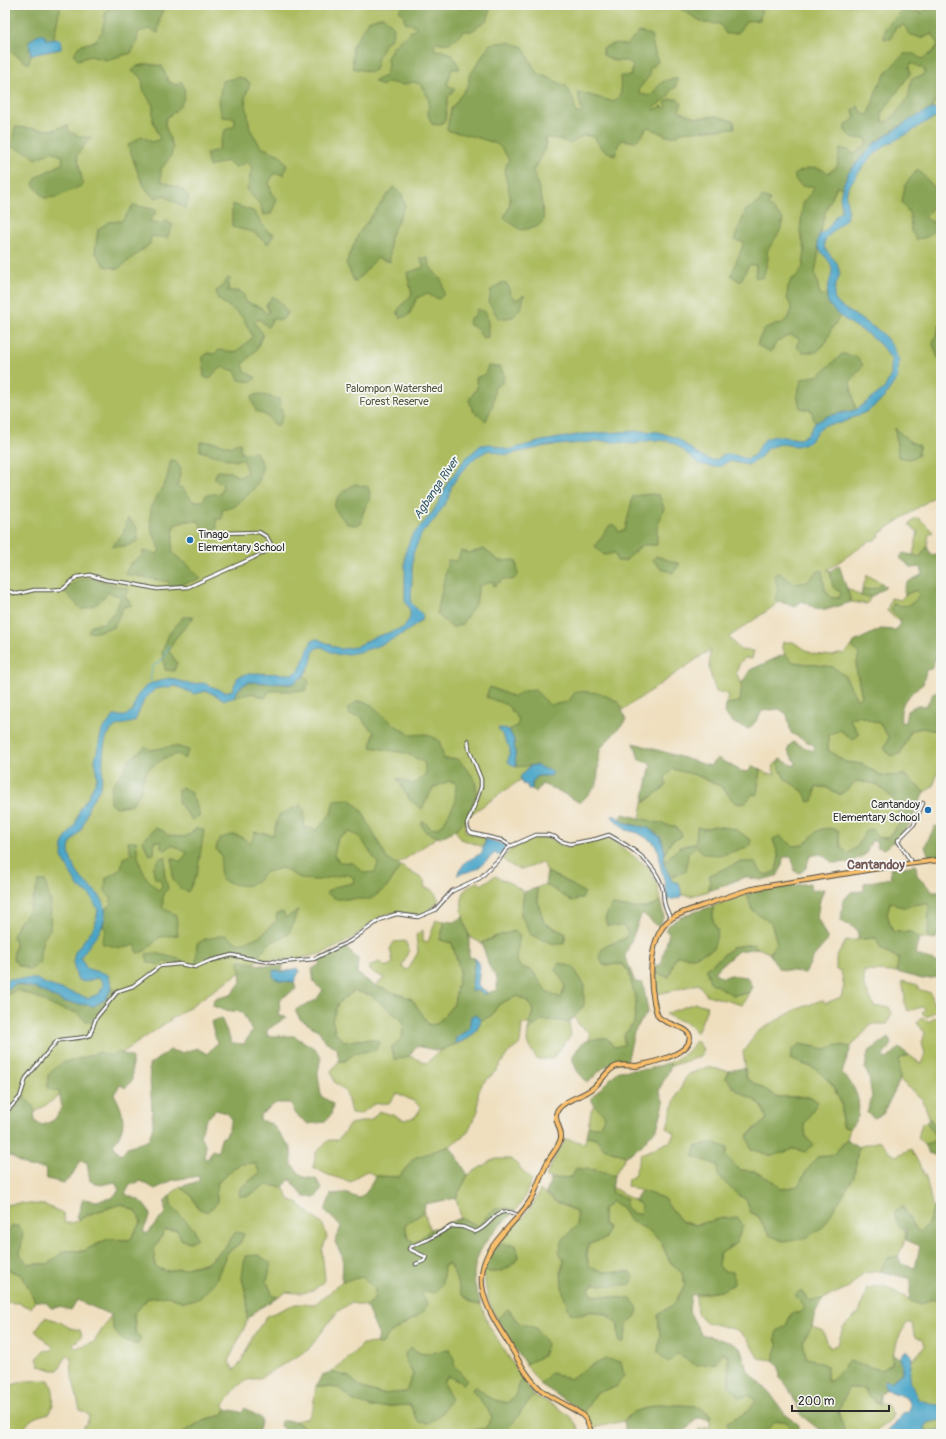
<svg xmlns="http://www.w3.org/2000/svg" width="946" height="1439" viewBox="0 0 946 1439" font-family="Pangolin,sans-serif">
  <rect width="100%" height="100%" fill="#f6f6f2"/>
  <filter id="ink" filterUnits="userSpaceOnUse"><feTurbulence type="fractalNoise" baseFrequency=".025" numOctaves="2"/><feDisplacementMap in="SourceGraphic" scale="8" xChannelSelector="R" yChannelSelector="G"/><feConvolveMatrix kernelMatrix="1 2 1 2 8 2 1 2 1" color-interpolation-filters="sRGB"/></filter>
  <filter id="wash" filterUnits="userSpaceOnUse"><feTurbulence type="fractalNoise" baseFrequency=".012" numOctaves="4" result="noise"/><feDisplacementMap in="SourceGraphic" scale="16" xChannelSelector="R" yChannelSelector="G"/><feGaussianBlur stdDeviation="0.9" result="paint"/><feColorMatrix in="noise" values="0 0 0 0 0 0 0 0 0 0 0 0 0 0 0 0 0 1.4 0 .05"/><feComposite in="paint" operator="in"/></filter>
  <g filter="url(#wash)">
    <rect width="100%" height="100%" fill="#efdfbf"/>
    <!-- green -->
    <g fill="#acbc5f" stroke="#6c7445">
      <path d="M 5,5 L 941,5 L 941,492 L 879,534 L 880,536 L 873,541 L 871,540 L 827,570 L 830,571 L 833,587 L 841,592 L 840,598 L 831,598 L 825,589 L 822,573 L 729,637 L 740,650 L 754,651 L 752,659 L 745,658 L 740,663 L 736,673 L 742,683 L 740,702 L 726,704 L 728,696 L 724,693 L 716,692 L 709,669 L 710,650 L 347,899 L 355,898 L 387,887 L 401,866 L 424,880 L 425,888 L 433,890 L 439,900 C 419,927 408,906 384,915 C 373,919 360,934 349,940 C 325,956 288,964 261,958 L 5,1133 Z"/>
      <path d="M 919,518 L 933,532 L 929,534 L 927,547 L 920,557 L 913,555 L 918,532 L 909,525 L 914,519 Z"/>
      <path d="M 867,575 L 882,583 L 877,588 L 862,590 Z"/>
      <path d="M 847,588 L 861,596 L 871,597 L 867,604 L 851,602 Z"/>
      <path d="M 916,590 L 919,595 C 912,607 905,607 893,604 L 891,610 L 899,618 L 900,623 L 887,611 L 891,598 L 900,600 L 905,595 Z"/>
      <path d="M 783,642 L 793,642 L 813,654 L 833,656 L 840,653 L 844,654 L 852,646 L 859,654 L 856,668 L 862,697 L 857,700 L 845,676 L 833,667 L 793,662 L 785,654 L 782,646 Z"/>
      <path d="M 859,716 L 879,723 L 900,754 L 911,730 L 923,728 L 941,732 L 941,763 L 933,787 L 924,792 L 905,775 L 882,776 L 862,764 L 845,762 L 828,750 L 828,734 L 840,730 L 859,734 L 849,718 Z"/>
      <path d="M 777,762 L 785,779 L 803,791 L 813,801 L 816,787 L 825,787 L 840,795 L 857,781 L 876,784 L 895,800 L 899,814 L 899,824 L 887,838 L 878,838 L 866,830 L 858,846 L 848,854 L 841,847 L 838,830 C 819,825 816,832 804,845 L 793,846 L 773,839 L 779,857 L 776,871 L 767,875 L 762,873 L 710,875 L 709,891 L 691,896 L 682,895 L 679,883 L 672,881 L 670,877 L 686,871 L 688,854 L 715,826 L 703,829 L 697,827 L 696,842 L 679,848 L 663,863 L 665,853 L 672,840 L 681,837 L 640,819 L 643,803 L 666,786 L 665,777 L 673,769 L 696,775 L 722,787 L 735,803 L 753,794 L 757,794 L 760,769 L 767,774 L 775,774 L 772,767 Z"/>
      <path d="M 467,819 L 465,831 L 486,839 L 483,847 L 461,839 L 455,830 Z"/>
      <path d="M 536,838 L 548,838 L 566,847 L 607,839 L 615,842 L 648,867 L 657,883 L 660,901 C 646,913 628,907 612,905 L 628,934 L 624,939 L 603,947 L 603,965 L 622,964 L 629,972 L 636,1002 L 634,1023 L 624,1035 L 624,1045 L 614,1048 L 607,1038 L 589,1040 L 590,1033 L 579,1025 L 574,1017 L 584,1005 L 565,985 L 561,998 L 546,991 L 532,970 L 520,967 L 516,958 L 497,936 L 482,943 L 469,937 C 465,925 456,899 467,888 C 470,885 475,883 478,881 L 481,885 L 495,876 L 512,884 L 524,892 L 521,915 L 566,934 L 544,923 L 538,903 L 537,888 L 545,884 L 572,901 L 585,893 L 569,883 L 547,872 L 543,862 C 523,870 520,873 502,859 L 512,848 Z"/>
      <path d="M 747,894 L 752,910 L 771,922 L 777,943 L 769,953 L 758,948 L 754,944 L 733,947 L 706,969 L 733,995 L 749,993 L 742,1005 L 707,995 L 698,984 L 658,994 L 655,973 L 669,977 L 676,956 L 694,957 L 717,932 L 713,921 L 713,906 Z"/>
      <path d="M 890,902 L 905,908 L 914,904 L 929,904 L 928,939 L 919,938 L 910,932 L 893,932 L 887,914 Z"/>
      <path d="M 436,920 L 445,921 L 440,940 L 452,943 L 460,971 L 454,1004 L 437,1024 L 429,1025 L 412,999 L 375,986 L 384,978 L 369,970 L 371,965 L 380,962 L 386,967 L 393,963 L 390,949 L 394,942 L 405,941 L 409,949 L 402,967 L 408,970 L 418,952 L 416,935 L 423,930 L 423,942 L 428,942 Z"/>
      <path d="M 876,938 L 881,949 L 898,958 L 897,972 L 864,971 L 864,986 L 875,1007 L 889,1007 L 892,1013 L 887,1024 L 872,1024 L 851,1047 L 838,1045 L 826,1049 L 800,1044 L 790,1059 L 816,1069 L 832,1084 L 842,1105 L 842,1126 L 850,1129 L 847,1139 L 834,1154 L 817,1158 L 806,1172 L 798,1186 L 781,1189 L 774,1182 L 754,1171 L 740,1170 L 726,1156 L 728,1148 L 694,1156 L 717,1165 L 738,1195 L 747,1200 L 750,1212 L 758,1216 L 769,1235 L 854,1177 L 858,1147 L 880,1141 L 889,1152 L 896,1156 L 911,1149 L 926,1177 L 933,1209 L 928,1224 L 920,1232 C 909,1224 910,1217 903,1206 L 894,1213 C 908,1233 909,1234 898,1256 L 888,1258 L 880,1271 L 864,1273 L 849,1287 L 823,1299 L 809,1301 L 801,1290 L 804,1307 L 802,1312 L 791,1314 L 786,1326 L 775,1339 L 778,1346 L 773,1360 L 758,1358 L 748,1340 L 737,1330 L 706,1322 L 697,1313 L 696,1295 L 721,1291 L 723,1271 L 718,1264 L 720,1254 L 736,1243 L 743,1225 L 724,1218 L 695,1225 L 681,1221 L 663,1198 L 641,1191 L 627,1186 L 628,1179 L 634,1176 L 641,1154 L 671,1141 L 674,1133 L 667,1128 L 674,1102 L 687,1075 L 707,1067 L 728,1071 L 726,1078 L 736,1090 L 761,1104 L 767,1119 L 747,1135 L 771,1156 L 794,1149 L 806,1137 L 804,1124 L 811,1097 L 778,1097 L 747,1079 L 743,1052 L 757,1032 L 795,1010 L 822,1000 L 826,1003 L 841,997 L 844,986 L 841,971 L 836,970 L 836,958 L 846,941 Z"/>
      <path d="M 902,981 L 918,985 L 918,989 L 931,993 L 934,1005 L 941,1000 L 941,1014 L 936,1011 L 927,1017 L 922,1013 L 925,1010 L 922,1007 L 908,1011 L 904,1003 L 905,998 Z"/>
      <path d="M 354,991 L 371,995 L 404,1022 L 402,1038 L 395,1060 L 409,1056 L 427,1063 C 431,1059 436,1053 442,1050 C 461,1040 473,1044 481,1020 L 491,1016 L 499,1004 L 517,996 L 529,1002 L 533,1011 L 529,1024 L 522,1024 L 520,1044 L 508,1053 L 496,1071 L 482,1084 L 478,1094 L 478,1111 L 467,1133 L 450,1146 L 414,1158 L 399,1177 L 376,1176 L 367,1171 L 359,1175 L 351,1182 L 328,1175 L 313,1167 L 316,1152 L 329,1140 L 338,1140 L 350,1124 L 371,1120 L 379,1111 L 396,1116 L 404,1120 L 415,1117 L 421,1108 L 415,1102 L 397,1093 L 389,1103 L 374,1104 L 360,1114 L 351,1113 L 346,1092 L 334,1082 L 331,1071 L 339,1061 L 345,1061 L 355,1053 L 375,1050 L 374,1039 L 344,1041 L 336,1034 L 332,1020 L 338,1003 Z"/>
      <path d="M 695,1003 L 708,1006 L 697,1033 C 686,1019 678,1022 665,1014 Z"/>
      <path d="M 941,1015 L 941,1134 L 930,1119 L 922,1099 L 900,1080 L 899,1059 L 909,1055 L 921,1064 L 925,1054 L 922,1043 L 925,1033 L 917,1023 L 922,1017 L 929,1022 L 935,1017 L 938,1019 Z"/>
      <path d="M 542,1020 L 561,1021 L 569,1023 L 571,1035 L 552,1059 L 537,1059 L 527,1043 L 528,1031 Z"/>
      <path d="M 696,1040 L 703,1049 L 701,1056 L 671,1066 L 669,1063 C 680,1057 691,1051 696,1040 Z"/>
      <path d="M 594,1105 L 605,1116 L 599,1127 L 588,1127 L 591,1111 Z"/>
      <path d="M 927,1122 L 935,1136 L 933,1143 L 924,1144 L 918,1138 L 922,1123 Z"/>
      <path d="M 586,1136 L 596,1138 L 604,1148 L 626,1156 L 614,1176 C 609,1174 601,1170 595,1170 C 581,1171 562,1185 546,1176 L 556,1155 L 566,1139 L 585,1143 Z"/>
      <path d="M 494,1159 L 512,1159 L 532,1181 L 522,1202 L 515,1211 L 505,1207 L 478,1226 L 461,1218 L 456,1198 L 468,1175 Z"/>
      <path d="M 255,1163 L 260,1173 L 240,1188 L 248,1196 L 265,1184 L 283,1187 L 289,1199 L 299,1204 L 323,1225 L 327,1237 L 322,1250 L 325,1280 C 313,1294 303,1294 286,1292 L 279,1297 L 273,1296 L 267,1282 L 242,1278 C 245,1290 251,1310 247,1321 C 242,1335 233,1348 229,1362 L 234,1370 L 241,1362 L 253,1336 L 267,1316 L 295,1304 L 315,1304 L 329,1293 L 342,1281 L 363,1277 L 375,1289 L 374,1300 L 366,1306 L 351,1303 L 338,1311 L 308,1350 L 258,1379 C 240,1377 234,1392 224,1405 L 226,1409 L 223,1415 L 203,1420 L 181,1434 L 155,1434 L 153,1432 L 125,1432 L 125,1434 L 79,1434 L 79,1433 L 88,1421 L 89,1415 L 80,1410 L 72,1376 L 71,1358 L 67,1356 L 58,1370 L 52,1370 L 40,1366 L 37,1359 L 44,1350 L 51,1351 L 53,1347 L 35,1331 L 45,1317 L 60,1322 L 70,1328 L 80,1330 L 82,1336 L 73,1345 L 76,1348 L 94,1342 L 111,1315 C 113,1335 119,1339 137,1345 L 134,1314 L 148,1298 L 168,1296 L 184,1302 L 215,1282 L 227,1253 L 240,1243 L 236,1232 L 224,1248 L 208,1262 L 186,1268 L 166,1271 L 155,1267 L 154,1249 L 165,1230 L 177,1230 L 182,1240 L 190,1242 L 194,1229 L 171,1206 L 170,1195 L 180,1187 L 192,1196 L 198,1208 L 218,1202 L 216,1192 L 218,1182 L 240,1164 Z"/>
      <path d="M 612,1187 L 643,1206 L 640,1215 L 631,1213 L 625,1206 L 611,1192 Z"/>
      <path d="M 540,1190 L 556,1202 L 576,1211 L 577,1225 L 563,1239 L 564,1261 L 560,1272 L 581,1315 C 598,1308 606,1313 618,1325 L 619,1342 L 627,1325 L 636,1316 L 631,1299 L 592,1295 L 589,1289 L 593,1284 L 616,1286 L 630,1272 L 604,1272 L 589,1267 C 584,1242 593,1244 602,1225 C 604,1221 603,1214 603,1209 L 612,1202 L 622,1207 L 629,1220 L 650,1231 L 662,1244 L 669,1261 L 682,1273 L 685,1285 L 674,1304 L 658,1316 L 660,1335 L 658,1352 L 677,1354 L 716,1363 L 722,1353 L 729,1356 L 729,1385 L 749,1395 L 756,1401 L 746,1413 L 728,1422 L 730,1434 L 694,1434 L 699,1429 L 710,1427 L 710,1414 L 696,1406 L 659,1404 L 633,1412 L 624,1421 L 593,1428 L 583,1413 L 597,1392 L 616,1387 L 592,1365 L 570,1379 L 551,1373 L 540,1384 L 525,1364 L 542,1356 L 536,1329 L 519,1323 L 509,1310 L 497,1319 C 488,1302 485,1290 484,1271 C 500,1274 509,1270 519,1257 L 516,1245 L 497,1244 C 513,1227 532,1211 540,1190 Z"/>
      <path d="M 19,1203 L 45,1205 L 63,1213 L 65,1223 L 72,1223 L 93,1213 L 121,1204 L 136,1211 L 141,1222 L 130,1240 L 108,1239 L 84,1251 L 64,1251 L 48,1264 L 27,1264 L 20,1254 L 23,1233 L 12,1226 L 5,1235 L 5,1205 Z"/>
      <path d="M 424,1212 L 430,1230 L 415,1243 L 408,1238 L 405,1225 Z"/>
      <path d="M 449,1264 L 454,1273 L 461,1294 L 474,1304 L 481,1304 L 488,1324 L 522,1378 L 515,1396 L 507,1403 L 491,1399 L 475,1386 L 472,1390 L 487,1408 L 492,1418 L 485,1429 L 469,1430 L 465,1434 L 314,1434 L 295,1421 L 308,1418 L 313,1408 L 316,1386 L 339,1388 L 352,1400 L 372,1407 L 411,1405 L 442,1382 L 448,1376 L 464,1384 L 454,1365 L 449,1350 L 422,1354 L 411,1348 L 406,1362 L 413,1374 L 406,1392 L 382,1394 L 362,1388 L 349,1377 L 331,1372 L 351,1356 L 362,1344 L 376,1343 L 382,1344 L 389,1334 L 424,1312 L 422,1294 L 423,1291 L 442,1284 L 444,1266 Z"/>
      <path d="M 5,1270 L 8,1270 L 22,1275 L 35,1301 L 31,1308 L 19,1303 L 5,1302 Z"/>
      <path d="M 883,1285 L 920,1305 L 933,1299 L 941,1305 L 941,1434 L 887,1433 L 889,1429 L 894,1426 L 902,1413 L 908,1412 L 911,1406 C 909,1394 895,1395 886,1389 L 902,1364 L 900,1358 L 904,1352 L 908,1351 L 911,1354 L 913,1360 L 925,1346 L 923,1340 L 914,1335 L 912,1323 L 907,1323 C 899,1336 893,1347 892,1363 L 881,1370 L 849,1362 L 831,1381 L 827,1381 L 827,1366 L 805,1357 L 803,1341 L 812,1327 L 822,1330 L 830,1348 L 838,1344 L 843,1327 L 859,1313 L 867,1288 Z"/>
      <path d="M 49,1380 C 55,1391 55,1402 50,1413 C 33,1417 30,1418 21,1434 L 5,1434 L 5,1387 L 26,1381 Z"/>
      <path d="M 848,1388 L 864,1388 C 869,1397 876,1404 887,1405 L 893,1414 L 889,1423 L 880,1428 L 874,1434 L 846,1434 L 838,1412 Z"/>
      <path d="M 534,1395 C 551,1405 576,1413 580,1434 L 504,1434 Z"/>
      <path d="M 776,1421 L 786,1421 L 792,1434 L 762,1434 Z"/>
    </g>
    <!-- forest -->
    <g fill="#89a456" stroke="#5a6840" fill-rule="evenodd">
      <path d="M 5,5 L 61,5 L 53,40 L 29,41 L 31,55 L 28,64 L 5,47 Z"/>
      <path d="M 110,5 L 165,5 L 160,17 L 158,33 L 149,29 L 138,32 L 137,43 L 131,53 L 106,60 L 90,56 L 78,60 L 74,54 L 79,46 L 95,41 L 102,32 L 106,11 Z"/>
      <path d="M 403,5 L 469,5 L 469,8 L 473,9 L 474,5 L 491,5 L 488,19 L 472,31 L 463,31 C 455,41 450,46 437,42 L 434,46 L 435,50 C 450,51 454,55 460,69 L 452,69 L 447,85 L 455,89 L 448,97 L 445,121 L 439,125 L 432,124 L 428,115 L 429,99 L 420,84 L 413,82 L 403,85 L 388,82 L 382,86 L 374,81 L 385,76 L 388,67 L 387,58 L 393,47 L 408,33 L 416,29 L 416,26 L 405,22 L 403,14 L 399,11 Z"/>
      <path d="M 674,5 L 762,5 L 760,20 L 746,21 L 738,33 L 726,34 L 720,24 L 704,23 Z"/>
      <path d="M 929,5 L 941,5 L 941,90 L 939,91 L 932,109 C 894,128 859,148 842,188 L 837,186 L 825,213 L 817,245 L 819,251 L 815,273 L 820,294 L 824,296 L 827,293 L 830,306 L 840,316 L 831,330 L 827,341 L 817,352 L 802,352 L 796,346 L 800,339 L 791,335 L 777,341 L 771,352 L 757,345 C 763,329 764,326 782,324 L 790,315 L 791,306 L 787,298 L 788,287 L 791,280 L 798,275 L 803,267 L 805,250 L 800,232 L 803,202 L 814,189 L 813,186 L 802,186 L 795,180 L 795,174 C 807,168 817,165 828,173 L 837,167 L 840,149 L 848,150 L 854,154 L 867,144 L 866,138 L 854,139 L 845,131 L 845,126 L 855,118 L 853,110 L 858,106 L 863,114 L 869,115 L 877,88 L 888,70 L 904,54 L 914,54 L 922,59 L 932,53 L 938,45 L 933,34 L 921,38 L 909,34 L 904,25 L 895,28 L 891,39 L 884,39 L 885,28 L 901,12 L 912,7 L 921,14 ZM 912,63 L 925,70 L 923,76 L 912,78 C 909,84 911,92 907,99 C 903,107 894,114 889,121 L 883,122 L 881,114 L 910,74 L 909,66 Z"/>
      <path d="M 383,16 L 394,27 L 391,39 L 384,44 L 378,58 L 375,70 L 370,72 L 353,68 L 352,47 L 368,21 Z"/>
      <path d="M 639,32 L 651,35 L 654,49 L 658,62 L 649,70 L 650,75 L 639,89 L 640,94 L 651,96 C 660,84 662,78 678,79 L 675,88 L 671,90 L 668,97 L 653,108 L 654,110 L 662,106 L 665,109 L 667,107 L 665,102 L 670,99 L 678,99 L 682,103 L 679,111 L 697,118 L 716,116 L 734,121 L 735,128 L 680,132 L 678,136 L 666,136 L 649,127 L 646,128 L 643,134 L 635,142 L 622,140 L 618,145 L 615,156 L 601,148 L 594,137 L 584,135 L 569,144 L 560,139 L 545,138 L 546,146 L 533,171 L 540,192 L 544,220 L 537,227 L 521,230 L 504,218 C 506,213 510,206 510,200 C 510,184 500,175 509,160 C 506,155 503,149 498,145 C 490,140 459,133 449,131 L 447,129 L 451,109 L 469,84 L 469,77 L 490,44 L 509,42 L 523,47 L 536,72 L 566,86 L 573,99 L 576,113 L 582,113 L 578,92 L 615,102 L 621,92 L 620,76 L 631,76 L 633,65 L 627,61 L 615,61 L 603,55 L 603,48 L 615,43 L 626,45 Z"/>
      <path d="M 148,64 L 162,66 L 168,81 L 176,85 L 181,81 C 191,97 179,109 166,118 L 165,125 L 173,148 L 171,156 L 161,169 L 161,181 L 182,189 L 189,198 L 185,208 L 163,195 L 156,198 C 140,190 135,161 128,145 L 142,136 L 152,142 L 160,139 L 153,121 L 153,106 L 143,89 L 142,78 L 132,71 L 137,66 Z"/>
      <path d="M 240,77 L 250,83 L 245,98 L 250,129 L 261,147 L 280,155 L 287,164 L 284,175 L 275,173 L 269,182 L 272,194 L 277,199 L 271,214 L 263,215 L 261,205 L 247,191 L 252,167 L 247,162 L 236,167 L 226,161 L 209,167 L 206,153 L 218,150 L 225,130 L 235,126 L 235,118 L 222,117 L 219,102 L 222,81 Z"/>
      <path d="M 68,125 L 69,131 L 80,137 L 91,137 L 77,155 L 83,185 L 57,197 L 44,198 L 33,184 L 38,176 L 62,164 L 63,157 L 52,151 L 36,159 L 30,154 L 11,146 L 15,127 L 52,130 Z"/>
      <path d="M 918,169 L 934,187 L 941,188 L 941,194 L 925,218 L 937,224 C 931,235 930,238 916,239 L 911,231 L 910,215 L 902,202 L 905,185 Z"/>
      <path d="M 393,187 L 402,194 L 405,206 L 390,237 L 390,262 L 377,258 L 355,283 L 346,263 L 359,233 Z"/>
      <path d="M 762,197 L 770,200 L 768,205 L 783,219 L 780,231 L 767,251 L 768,259 L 763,278 L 755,277 L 756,265 L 749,265 L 740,282 L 731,275 L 743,245 L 743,242 L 734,240 L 746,210 L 759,202 Z"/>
      <path d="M 232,204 L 253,211 L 267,231 L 274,234 L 268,244 L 253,232 L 232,227 Z"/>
      <path d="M 133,205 L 157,210 L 149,223 L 161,224 L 165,220 L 173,225 L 167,238 L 151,236 L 150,244 L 118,269 L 105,266 L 95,252 L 98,229 L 109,222 L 122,221 Z"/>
      <path d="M 420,258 L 428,258 L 430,267 L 442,281 L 444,294 L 439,299 L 433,297 L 427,293 L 417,298 L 409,315 L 401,318 L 398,314 L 398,310 L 412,294 L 407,273 L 424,267 Z"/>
      <path d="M 228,278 L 231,279 L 229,281 L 228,291 L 238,291 L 243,293 L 246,302 L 260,307 L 267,314 L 269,312 L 266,305 L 273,296 L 281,303 L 288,313 L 282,320 L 273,319 L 268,327 L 259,319 L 254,322 L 263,334 L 257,349 L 243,364 L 245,371 L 256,378 L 252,382 L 239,380 L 235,371 L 223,367 L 215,372 L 210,379 L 204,377 L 203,357 L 208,353 L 214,354 L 219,350 L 236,352 L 253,337 L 242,316 L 218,299 L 216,291 L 221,288 Z"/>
      <path d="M 503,282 L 508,285 L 510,294 L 516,300 L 524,295 L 522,306 L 513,317 L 499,319 L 489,303 L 491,290 Z"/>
      <path d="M 477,309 L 486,312 L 488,323 L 488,337 L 483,338 L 476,328 L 468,324 L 471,317 L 474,317 Z"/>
      <path d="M 941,322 L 941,359 L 938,358 L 933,344 Z"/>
      <path d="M 842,354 L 856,356 L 863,365 L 850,382 L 856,410 L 828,416 L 815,423 L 811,410 L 800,408 L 797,394 L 802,379 L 819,375 Z"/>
      <path d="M 488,366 L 500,367 L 504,375 L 503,382 L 495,387 L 493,404 L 486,421 L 473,411 L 469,400 L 477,388 L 476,378 L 485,374 Z"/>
      <path d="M 258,394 L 279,399 L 283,416 L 277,427 L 267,416 L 256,411 L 251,397 Z"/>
      <path d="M 895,428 L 909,441 L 920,446 L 918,456 L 909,459 L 898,457 Z"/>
      <path d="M 200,442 L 214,442 L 232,447 L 234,443 L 240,443 L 241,453 L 256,452 L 263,466 L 260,474 L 260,479 L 251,492 L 234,507 L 222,510 L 222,519 L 216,519 L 217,529 L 203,531 L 199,521 L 187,521 L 174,525 L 172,553 L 188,565 L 201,579 L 170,587 L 169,582 L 125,574 L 130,564 L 142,556 L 143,551 L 158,554 L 160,549 L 152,531 L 150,519 L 151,506 L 166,481 L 171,460 L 175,461 L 181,469 L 177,487 L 182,488 L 193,501 L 203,501 L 206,495 L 221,493 L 223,484 L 214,479 L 217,471 L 230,472 L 240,477 L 247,473 L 243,458 L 235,461 L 200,451 Z"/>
      <path d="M 355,484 L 368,487 C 375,502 359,510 362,523 L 356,525 L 347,524 L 334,508 C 336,496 344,490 355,484 Z"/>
      <path d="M 651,494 L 659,495 L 664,508 L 657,528 L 657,545 L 642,545 L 625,561 L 617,561 L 615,553 L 604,555 L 595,546 L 610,525 L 615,525 L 619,532 L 625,530 L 633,496 Z"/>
      <path d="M 128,518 L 137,528 L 138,541 L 127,546 L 112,546 L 123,534 Z"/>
      <path d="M 927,547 L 931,554 L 941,556 L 941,654 L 937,656 L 931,669 L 926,670 L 923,684 C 907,696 899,702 901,723 L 905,722 L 907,711 L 915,706 L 926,706 L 934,692 L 939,692 L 941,693 L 941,732 L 923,728 L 911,730 L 900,754 L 890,756 L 884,748 L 889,737 L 879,723 L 859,716 L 849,718 L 859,735 L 853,740 L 840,730 L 828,735 L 828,750 L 845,762 L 862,764 L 882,776 L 905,775 L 924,792 L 910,824 L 897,839 L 885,849 L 877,847 L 876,841 L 871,841 L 866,854 L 851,862 L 833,863 L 821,854 L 810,856 L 806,868 L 800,873 L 794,871 L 792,857 L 783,857 L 782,867 L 777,876 L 761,880 L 745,877 L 709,891 L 710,875 L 740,862 L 755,862 L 762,873 L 767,875 L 776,871 L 779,857 L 773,839 L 780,836 L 793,846 L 804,845 C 816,832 819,825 838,830 L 841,847 L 848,854 L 858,846 L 866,830 L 872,829 L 878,838 L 887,838 L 899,824 L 899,814 L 895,800 L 876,784 L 857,781 L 840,795 L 826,787 L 816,787 L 813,801 L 809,802 L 803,791 L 785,779 L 777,762 L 780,759 L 794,766 L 796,763 L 788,751 L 789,746 L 793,742 L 813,751 L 815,746 L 791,733 L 787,714 L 779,709 L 762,711 L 756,721 L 749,729 L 735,724 L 725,715 L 726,704 L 740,702 L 742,683 L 750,670 L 785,654 L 793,662 L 833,667 L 845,676 L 857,700 L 862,696 L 856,668 L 859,654 L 852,646 L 854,642 L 881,629 L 896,630 L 900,623 L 899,618 L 891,610 L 893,604 C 904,607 912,607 919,595 L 916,590 L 905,595 C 901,582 912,580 923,574 L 921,567 L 912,568 L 900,558 L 903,553 L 920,557 Z"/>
      <path d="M 484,549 L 499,561 L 516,560 L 518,575 L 513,580 L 504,579 L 494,586 L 493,581 L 479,586 L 476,603 L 462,624 L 452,628 L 437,614 L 448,560 L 457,561 L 461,551 L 470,553 Z"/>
      <path d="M 656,556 L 680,564 L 673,573 L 660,568 L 653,560 Z"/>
      <path d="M 839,565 L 851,602 L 829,609 L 817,609 L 802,601 L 795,607 L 775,600 L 778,589 L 774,575 L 780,573 C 787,580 797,587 807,581 C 814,577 812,573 822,570 L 825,589 L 831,598 L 839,598 L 841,592 L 833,587 L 830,571 Z"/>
      <path d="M 90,578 L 129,589 L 125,596 L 132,605 L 123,607 L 114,627 L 92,633 L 88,631 L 92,625 L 104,623 L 116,610 L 121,596 L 108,593 L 97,604 L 82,610 L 64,591 L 77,580 Z"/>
      <path d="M 882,583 L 886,587 L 871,597 L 861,596 L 862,590 L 877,588 Z"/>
      <path d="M 183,617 L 194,617 L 174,640 L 169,651 L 177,663 L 174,671 L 165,670 L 162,652 L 169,634 Z"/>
      <path d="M 304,676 L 309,682 L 305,691 L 269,691 L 265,698 L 252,693 L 233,698 L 240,687 L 249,682 L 292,684 Z"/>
      <path d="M 490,687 L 514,697 L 523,691 L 535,690 L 550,705 L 568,702 L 576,691 L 600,693 L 619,702 L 626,720 L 600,749 L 597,785 L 580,803 L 559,791 L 542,784 L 536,792 L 532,789 L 532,783 L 537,776 L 551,776 L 535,765 L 516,767 L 514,740 L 509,730 L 517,726 L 519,720 L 507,705 L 486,697 Z"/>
      <path d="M 358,701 L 370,704 L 396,726 L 411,735 L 426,734 L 439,740 L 444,759 L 458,759 L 474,778 L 477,790 L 467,819 L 455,830 L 440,838 L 426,832 L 421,825 L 423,821 L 432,829 L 442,826 L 455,803 L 456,783 L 449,781 L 433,788 L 422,809 L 409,799 L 397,778 L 413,784 L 426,774 L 424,762 L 405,753 L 371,747 L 374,732 L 365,724 L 362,717 L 350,715 L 347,709 Z"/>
      <path d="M 634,743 L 710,766 L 717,758 L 741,771 L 748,772 L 753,766 L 760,769 L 757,795 L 753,794 L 744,804 L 735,803 L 722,787 L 696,775 L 673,769 L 665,777 L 666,786 L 643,803 L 651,764 L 639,760 Z"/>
      <path d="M 146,746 L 150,750 L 175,746 L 189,750 L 184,759 L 178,754 L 165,758 L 148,769 L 142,782 L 141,792 L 132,804 L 118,807 L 110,804 L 111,787 L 124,770 L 128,761 Z"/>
      <path d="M 182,787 L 191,793 L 200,815 L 192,820 L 178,802 L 178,790 Z"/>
      <path d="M 351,799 L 362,811 L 387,859 L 401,866 L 387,887 L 371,899 L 337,899 L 326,893 L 335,887 L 353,883 L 354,878 L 347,874 L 318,880 L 302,879 L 282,868 L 263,873 C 255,891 237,886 222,880 L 220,868 L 222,856 L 216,849 L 219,839 C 234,833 236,833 250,843 L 252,841 L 255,832 L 273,835 L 279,815 L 301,805 L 305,812 L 304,827 L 317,830 L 331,813 L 334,800 ZM 349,832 L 360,837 L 378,864 L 375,872 L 364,873 L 353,863 L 339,862 L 334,855 L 338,838 Z"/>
      <path d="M 623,814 L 676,827 L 682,834 L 681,837 L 672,840 L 665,853 C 664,849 663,841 661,838 C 650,825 632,829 621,819 Z"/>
      <path d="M 941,822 L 941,855 L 929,857 L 925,846 L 935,826 L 939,827 Z"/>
      <path d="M 715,826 L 735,829 L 751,840 L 751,846 L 722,855 L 704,854 L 696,846 L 688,854 L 686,871 L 670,877 L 663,863 L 679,848 L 696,842 L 697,827 L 703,829 Z"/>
      <path d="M 155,828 L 164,831 L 168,835 L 185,837 L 197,828 L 204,830 L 197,874 L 188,892 L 180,888 L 173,880 L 172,858 L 181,862 L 187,853 L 172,845 L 165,850 L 161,848 L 161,842 L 155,841 L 154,854 L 149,855 L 143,841 Z"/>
      <path d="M 136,841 C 139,864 140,873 158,890 L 162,887 L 161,880 L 155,878 L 153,868 L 160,858 L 166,857 L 164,872 L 168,889 L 163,893 L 163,908 L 176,915 L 178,935 L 160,937 L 145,951 L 137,953 L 136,945 L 120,948 L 101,943 L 106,930 L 103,926 L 105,909 L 111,905 L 111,898 L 105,891 L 106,878 L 121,869 L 123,858 L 131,855 L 128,842 Z"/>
      <path d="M 916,865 L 917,875 L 933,892 L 941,892 L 941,929 L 935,940 L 928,939 L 929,904 L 914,904 L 905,908 L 890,902 L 887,914 L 893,932 L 910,932 L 919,938 L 915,954 L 941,964 L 941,977 L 922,979 L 897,972 L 898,958 L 881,949 L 876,938 L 858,939 L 858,930 L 841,921 L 843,901 L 851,892 L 864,891 L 864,883 L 891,878 L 890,869 Z"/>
      <path d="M 547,872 L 569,883 L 585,893 L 582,898 L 572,901 L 545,884 Z"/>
      <path d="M 39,881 L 45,881 L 51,904 L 50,929 L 43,940 L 40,952 L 40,962 L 30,970 L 17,964 L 13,959 L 15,944 L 13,937 L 17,925 L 29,911 Z"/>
      <path d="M 810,883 L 811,891 L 824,889 L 820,900 L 817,917 L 828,940 L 814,956 L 805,973 L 779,969 L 769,953 L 777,943 L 771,923 L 752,910 L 747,894 L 762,890 Z"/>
      <path d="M 537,888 L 538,903 L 544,923 L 566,934 L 564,944 L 554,944 L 531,935 L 521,915 L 524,892 Z"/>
      <path d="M 660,901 L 664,916 L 659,927 L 642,913 L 625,956 L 635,982 L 643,983 L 648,1011 L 634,1032 L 627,1062 C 605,1062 603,1068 588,1083 L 577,1071 L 572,1058 C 583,1038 586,1040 607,1038 L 614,1047 L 624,1045 L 624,1035 L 634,1023 L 636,1002 L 629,972 L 622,964 L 603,965 L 599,956 L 603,947 L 624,939 L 628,934 L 624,926 L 607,926 L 605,918 L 612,905 C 628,907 646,913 660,901 Z"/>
      <path d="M 713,906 L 713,921 L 718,932 L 713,949 L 694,957 L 676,956 L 669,977 L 655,973 L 655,965 L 661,965 L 669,933 L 665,930 C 674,916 697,912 713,906 Z"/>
      <path d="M 298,910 L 289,934 L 268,944 L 258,957 L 236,952 L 225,954 L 196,964 L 197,944 L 205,939 L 226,935 L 239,944 L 260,936 L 277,920 L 276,914 L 283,912 L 286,918 Z"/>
      <path d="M 463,917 L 469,937 L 469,957 L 475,958 L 472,992 L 477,990 L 484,994 L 497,990 L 497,978 L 489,966 L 482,943 L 497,936 L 514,931 L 520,935 L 516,958 L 520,967 L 532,970 L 546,991 L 561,998 L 565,985 L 555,969 L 559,963 L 573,967 L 584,984 L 584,1005 L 569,1023 L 561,1021 L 542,1020 L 528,1031 L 533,1011 L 529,1002 L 517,996 L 499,1004 L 491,1016 L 481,1020 L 475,1015 L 469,1029 L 456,1038 L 455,1044 L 440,1051 L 416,1046 L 409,1056 L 395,1060 L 391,1048 L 402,1038 L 404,1022 L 371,995 L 354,991 L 338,1003 L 332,1020 L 336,1034 L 344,1041 L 374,1039 L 380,1042 L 375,1050 L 355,1053 L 345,1061 L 339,1061 L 337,1048 L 325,1041 L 319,1031 L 300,1019 L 295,1010 L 316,1000 L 323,990 L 314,983 L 312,969 L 320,964 L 319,959 L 347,948 L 358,959 L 357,973 L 375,986 L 412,999 L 429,1025 L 437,1024 L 454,1004 L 460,971 L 452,943 L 440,940 L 445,921 L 454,922 Z"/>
      <path d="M 754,944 L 758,948 L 738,951 L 714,972 L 723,978 L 730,975 L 747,977 L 752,987 L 749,993 L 733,995 L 710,982 L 706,969 L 733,947 Z"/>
      <path d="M 155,953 L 183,960 L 182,963 L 163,962 L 159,965 L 148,962 L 146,954 Z"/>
      <path d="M 239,960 L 261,965 L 283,966 L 280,981 L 294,982 L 296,989 L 279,1000 L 280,1010 L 278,1013 L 279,1016 L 287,1017 L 267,1030 L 267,1036 L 294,1036 L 314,1048 L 321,1056 L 318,1073 L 321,1096 L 333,1104 L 331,1115 L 324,1122 L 308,1124 L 294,1113 L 292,1103 L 276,1103 L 260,1115 L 260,1120 L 272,1124 L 291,1148 L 292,1165 L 303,1177 L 316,1179 L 322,1189 L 315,1198 L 304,1197 L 290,1179 L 283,1187 L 265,1185 L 248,1196 L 239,1196 L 240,1188 L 260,1173 L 255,1163 L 240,1164 L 218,1182 L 216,1192 L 218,1202 L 207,1212 L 198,1208 L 192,1196 L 180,1187 L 199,1181 L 199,1176 L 173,1180 L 155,1189 L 141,1181 L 130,1185 L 125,1194 L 141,1201 L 151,1214 L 143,1231 L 147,1234 L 165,1213 L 165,1201 L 170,1195 L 171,1206 L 194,1229 L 197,1238 L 190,1242 L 182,1240 L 177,1230 L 165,1230 L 154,1249 L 155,1267 L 166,1271 L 186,1268 L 208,1263 L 224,1248 L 236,1232 L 244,1234 L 240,1243 L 227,1253 L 215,1282 L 200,1298 L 184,1302 L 168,1296 L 148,1298 L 134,1314 L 135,1333 L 141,1339 L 137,1345 C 119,1339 113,1335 111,1315 L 77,1300 L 71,1310 L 59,1307 L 51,1308 L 45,1302 L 35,1301 L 22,1275 L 8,1270 L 5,1270 L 5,1235 L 12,1226 L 19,1226 L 23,1233 L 20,1254 L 28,1264 L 48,1264 L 64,1251 L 84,1251 L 108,1239 L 130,1240 L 141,1222 L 136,1211 L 121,1204 L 93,1213 L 79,1219 L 77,1217 L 83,1199 L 96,1201 L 112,1198 L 119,1190 L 115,1182 L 101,1185 L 90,1181 L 87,1162 L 80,1161 L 71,1177 L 64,1183 L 47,1179 L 45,1168 L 28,1167 L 9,1155 L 5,1165 L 5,1116 L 11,1114 L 24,1097 L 34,1107 L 35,1122 L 43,1125 L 54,1120 L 62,1108 L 59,1092 L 47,1088 L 48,1075 L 62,1062 L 72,1061 L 99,1052 L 111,1056 L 118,1052 L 132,1057 L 132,1080 L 126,1088 L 120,1085 L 114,1094 C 125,1113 127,1128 113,1145 L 121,1155 L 127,1147 L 149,1140 L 153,1125 L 149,1065 L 170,1050 L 181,1053 L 197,1048 L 207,1054 L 217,1043 L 211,1022 L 221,1018 L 232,1043 L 244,1044 L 252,1031 L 242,1012 L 223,1010 L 213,1006 L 214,999 L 231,995 L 241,982 ZM 216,1110 L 227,1113 L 232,1119 L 226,1136 L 221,1138 L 218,1152 L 212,1150 L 208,1159 L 204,1158 L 206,1146 L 200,1136 L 205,1121 Z"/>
      <path d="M 16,984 L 35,988 L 64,1002 L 106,999 L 112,986 L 116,990 L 91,1023 L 84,1020 L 77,1013 L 55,1007 L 38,998 L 17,990 L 5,996 L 5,990 Z"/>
      <path d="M 888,1038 L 892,1044 L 882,1057 L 887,1059 L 899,1048 L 909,1055 L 899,1059 L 900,1080 L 883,1114 L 874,1118 L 867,1113 L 872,1097 L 869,1078 L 865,1068 L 868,1052 Z"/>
      <path d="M 800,1044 L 825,1049 L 838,1045 L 851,1047 L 842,1073 C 854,1085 861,1097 858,1116 C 857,1120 852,1125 850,1129 L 842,1126 L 842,1105 L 832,1084 L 816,1069 L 790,1059 L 792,1050 Z"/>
      <path d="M 669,1063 L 671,1066 L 659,1090 L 664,1103 L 657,1129 L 652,1133 L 641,1146 L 626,1156 L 604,1148 L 596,1138 L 586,1136 L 588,1127 L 599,1127 L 605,1116 L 594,1105 L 591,1098 L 618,1071 L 649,1069 Z"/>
      <path d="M 744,1068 L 747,1079 L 778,1097 L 811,1097 L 818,1102 L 804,1124 L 806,1137 L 813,1145 L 806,1152 L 794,1149 L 772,1156 L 751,1149 L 747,1136 L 767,1119 L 761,1104 L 736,1090 L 726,1078 L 728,1071 Z"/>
      <path d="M 930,1119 L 941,1134 L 941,1169 L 937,1156 L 928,1153 L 924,1144 L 933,1142 L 935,1136 L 927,1122 Z"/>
      <path d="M 847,1139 L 858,1147 L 854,1177 L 823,1227 L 805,1238 L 785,1242 L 769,1235 L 758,1216 L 750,1212 L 747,1200 L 738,1195 L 718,1176 L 717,1165 L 693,1156 L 695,1147 L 713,1142 L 728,1148 L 726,1156 L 740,1170 L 754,1171 L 774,1182 L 781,1189 L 798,1186 L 806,1172 L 817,1157 L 834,1154 Z"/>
      <path d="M 450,1146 L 468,1175 L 456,1198 L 425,1204 L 424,1212 L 405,1225 L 408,1238 L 416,1243 L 430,1230 L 461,1218 L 478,1226 C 490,1212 495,1203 515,1211 C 494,1231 473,1249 474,1280 C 475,1288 479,1297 481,1304 L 474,1304 L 461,1294 L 454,1273 L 449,1264 L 444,1266 L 442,1284 L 435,1293 L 423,1291 L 422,1294 L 427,1303 L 424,1312 L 389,1334 L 382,1344 L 376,1343 L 379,1336 L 366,1306 L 374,1300 L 375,1289 L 363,1277 L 342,1281 L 343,1258 L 335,1242 L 341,1226 L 325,1211 L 331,1194 L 344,1193 L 359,1198 L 366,1193 L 376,1176 L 399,1177 L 414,1158 Z"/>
      <path d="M 576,1168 L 596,1170 L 614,1176 L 611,1192 L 627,1199 L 625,1206 L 631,1213 L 640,1214 L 642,1206 L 635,1201 L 641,1191 L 663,1198 L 681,1221 L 695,1225 L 724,1218 L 738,1218 L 743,1225 L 736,1243 L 720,1254 L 718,1264 L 723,1271 L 733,1272 L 734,1284 L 721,1291 L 691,1295 L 689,1311 L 701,1334 L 732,1343 L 740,1348 L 748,1371 L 770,1393 L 784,1413 L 799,1425 L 799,1434 L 792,1434 L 786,1421 L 776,1421 L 762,1434 L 730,1434 L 727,1422 L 746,1413 L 756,1401 L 749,1395 L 739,1398 L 729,1385 L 728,1356 L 722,1353 L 716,1363 L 696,1365 L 677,1354 L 668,1363 L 658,1352 L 660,1335 L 658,1315 L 674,1304 L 685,1285 L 682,1273 L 669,1260 L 662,1244 L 650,1231 L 629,1220 L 622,1207 L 612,1202 L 603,1209 L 603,1224 L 608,1227 L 605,1239 L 589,1244 L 586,1254 L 589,1266 L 604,1272 L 630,1272 L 634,1277 L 631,1284 L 616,1286 L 593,1284 L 589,1289 L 592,1295 L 631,1299 L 638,1308 L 636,1316 L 627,1325 L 624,1342 L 619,1342 L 618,1325 L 607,1314 L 590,1311 L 581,1315 L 570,1313 C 563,1294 558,1281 564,1261 L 559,1252 L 563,1239 L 577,1225 L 576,1211 L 556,1202 L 546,1193 L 551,1179 L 572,1177 Z"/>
      <path d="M 941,1199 L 941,1305 L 933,1299 L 920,1305 L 909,1300 L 911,1279 L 880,1271 L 888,1258 L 898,1256 L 901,1264 L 915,1268 L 920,1246 L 906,1240 L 906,1229 L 899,1227 L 894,1213 L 902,1206 C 910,1216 910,1225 920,1232 L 928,1224 L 933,1209 Z"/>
      <path d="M 497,1244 L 516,1245 L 519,1257 C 509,1270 500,1274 484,1271 L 490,1256 Z"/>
      <path d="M 258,1255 L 271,1263 L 267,1282 L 273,1296 L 279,1297 L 258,1309 L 247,1320 L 247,1297 L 242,1278 L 245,1256 Z"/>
      <path d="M 801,1290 L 809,1301 L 823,1299 L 815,1313 L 812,1327 L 803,1341 L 806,1357 L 827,1366 L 827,1381 L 831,1381 L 849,1361 L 881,1370 L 892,1363 L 893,1353 L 900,1358 L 902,1364 L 902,1373 L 891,1382 L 884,1384 L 886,1389 L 880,1394 L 880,1404 L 868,1396 L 864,1388 L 848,1388 L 838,1412 L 846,1434 L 831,1434 L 830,1432 L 821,1431 L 802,1416 L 788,1387 L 780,1379 L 779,1365 L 773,1360 L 778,1346 L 775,1338 L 777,1331 L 786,1326 L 791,1314 L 802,1312 L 804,1307 L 795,1295 Z"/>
      <path d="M 508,1309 L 519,1323 L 536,1328 L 547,1344 L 543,1356 L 525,1364 L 497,1319 Z"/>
      <path d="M 411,1348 L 422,1354 L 449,1350 L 454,1359 L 454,1365 L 467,1380 L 464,1384 L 448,1376 L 443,1383 L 451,1398 L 442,1413 L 429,1423 L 418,1422 L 410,1405 L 372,1407 L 352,1400 L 339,1388 L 316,1386 L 322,1375 L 331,1372 L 349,1377 L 362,1388 L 382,1394 L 406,1392 L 413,1374 L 406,1362 L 405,1353 Z"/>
      <path d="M 607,1359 L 621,1362 L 624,1376 L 616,1387 L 597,1392 L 583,1413 L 574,1406 L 540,1384 L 551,1373 L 570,1379 L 592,1365 Z"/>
      <path d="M 522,1378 L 534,1395 L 504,1434 L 465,1434 L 469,1430 L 485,1429 L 492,1418 L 487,1408 L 472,1390 L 475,1386 L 491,1399 L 507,1403 L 515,1396 Z"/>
      <path d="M 659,1404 L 696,1406 L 711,1415 L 710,1419 L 697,1418 L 686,1430 L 666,1434 L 626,1434 L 624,1421 L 633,1412 Z"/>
      <path d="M 245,1408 L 262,1419 L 258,1433 L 246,1431 L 234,1434 L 181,1434 L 203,1420 L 223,1415 L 226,1409 L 241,1412 Z"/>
      <path d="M 281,1421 L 295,1421 L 314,1434 L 298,1434 L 296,1431 L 292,1434 L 288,1434 L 280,1426 Z"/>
    </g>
    <!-- water -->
    <g fill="#4aa5c8" stroke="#3a687a">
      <path d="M 40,34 L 45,36 L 47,40 L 59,39 L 61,41 L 61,49 L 31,55 L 29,41 Z"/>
      <path d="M 932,109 L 941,110 L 941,118 L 938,117 L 922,124 L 911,132 L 886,145 L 869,159 L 848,187 L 846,196 L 848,210 L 846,219 L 827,237 L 824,243 L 825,249 L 837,263 L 840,274 L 835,287 L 834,298 L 839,305 L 882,333 L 893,347 L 899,361 L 897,378 L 884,398 L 868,411 L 841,423 L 825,425 L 817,432 L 809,442 L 797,446 L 780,444 L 767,448 L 760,458 L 748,465 L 729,461 L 721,466 L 713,467 L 699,464 L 678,446 L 669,441 L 652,440 L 633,444 L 604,441 L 547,446 L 506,455 L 489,450 L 476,457 L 461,472 L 452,485 L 448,499 L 436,518 L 422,533 L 413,554 L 411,603 L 422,614 L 423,618 C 410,635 357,658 336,654 C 331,653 326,649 322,647 L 316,648 L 313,653 L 311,663 L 304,676 L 292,684 L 249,682 L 240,687 L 233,698 L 225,700 L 207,691 L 194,694 L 176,686 L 155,689 L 144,700 L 135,721 C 125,726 116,722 109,733 C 99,749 106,769 100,787 C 99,792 94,797 91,802 C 86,811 86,822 80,831 C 76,838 69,841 69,851 C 70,861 77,874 84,881 C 92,889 104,896 105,909 C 106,914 104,920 103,924 C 102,931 86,948 81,957 L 86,968 C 94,972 100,971 108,975 L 112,986 L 106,999 L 94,1006 L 64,1002 L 35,988 L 16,984 L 5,990 L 5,981 L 9,979 L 37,979 L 43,983 L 88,998 L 99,994 L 103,986 L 102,980 L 97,978 L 84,982 L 77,979 L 73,962 L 75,952 L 95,926 L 98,910 L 90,895 L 78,887 L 62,857 L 63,842 L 75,825 L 80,809 L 88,797 L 97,778 L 95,760 L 102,730 L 114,716 L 125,716 L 133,710 L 137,696 L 147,685 L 169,678 L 190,684 L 204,683 L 225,692 L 232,690 L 238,677 L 249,673 L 292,674 L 299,671 L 312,640 L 318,639 L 333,646 L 341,649 L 356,647 L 372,638 L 403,628 L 410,618 L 410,610 L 405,600 L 405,553 L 411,537 L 432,513 L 442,496 L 447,483 L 465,459 L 481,445 L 491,444 L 508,450 L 542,441 L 583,434 L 639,431 L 659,432 L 677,438 L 700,456 L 710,460 L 716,460 L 724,454 L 734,455 L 747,459 L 753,456 L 765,439 L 775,436 L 800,439 L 808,434 L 815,423 L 828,416 L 856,410 L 884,389 L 891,375 L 891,359 C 887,353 883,347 877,342 C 864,329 843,322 831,307 C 822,296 831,282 832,271 C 833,257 811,251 819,236 C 821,233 826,231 828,228 C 833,222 834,215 841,212 L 842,207 L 840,198 L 842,188 L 848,173 L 875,143 L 913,118 Z"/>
      <path d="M 498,728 L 509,730 L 514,740 L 516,767 L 508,762 L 510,748 Z"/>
      <path d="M 535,765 L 553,772 L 551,776 L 537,776 L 532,783 L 532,789 L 528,789 L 527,785 L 522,784 L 520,777 L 530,766 Z"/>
      <path d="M 613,815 L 621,819 L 627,824 L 648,828 L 661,838 L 665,853 L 663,863 L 672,881 L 679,883 L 682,895 L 680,898 L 667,900 L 665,884 L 660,865 L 659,852 L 653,842 L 638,833 L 626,830 L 612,817 Z"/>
      <path d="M 486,839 L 503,844 L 507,847 L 499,856 L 495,853 L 477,869 L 457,875 L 465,862 L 482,853 Z"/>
      <path d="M 475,958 L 480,966 L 478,985 L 488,993 L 484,994 L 477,990 L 471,992 Z"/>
      <path d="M 297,968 L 299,972 L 294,982 L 280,981 L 273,977 L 274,970 L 283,972 Z"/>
      <path d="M 475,1015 L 481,1020 C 475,1036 470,1038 455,1044 L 456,1038 L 469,1029 L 471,1016 Z"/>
      <path d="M 908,1351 C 916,1359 909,1366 910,1376 C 910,1384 915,1393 919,1400 L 941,1406 L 941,1420 L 927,1423 L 924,1428 L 924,1430 L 930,1432 L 940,1431 L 941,1429 L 941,1434 L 887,1434 L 889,1429 L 894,1426 L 902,1413 L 908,1412 L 911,1406 C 909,1394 895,1395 886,1389 L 884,1384 L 885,1380 L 891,1382 L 902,1373 L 902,1364 L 900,1358 L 904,1352 Z"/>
    </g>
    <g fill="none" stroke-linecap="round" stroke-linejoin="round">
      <!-- stream -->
      <path stroke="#4aa5c8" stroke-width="1" d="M 153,684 L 150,679 L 153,666 L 162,660 L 169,646"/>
    </g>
  </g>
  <g filter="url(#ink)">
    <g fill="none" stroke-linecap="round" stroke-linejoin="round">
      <!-- minor casing -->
      <g stroke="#484641" stroke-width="4.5">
        <g id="minor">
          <path d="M 5,587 L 8,591 L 17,594 L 34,590 L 50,590 L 63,589 L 77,577 L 90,575 L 106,580 L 128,583 L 157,589 L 188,587 L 253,558 L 271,549 L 272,546 L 267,537 L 259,532 L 223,533"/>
          <path d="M 468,740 L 469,749 L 481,779 L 481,787 L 476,802 L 467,824 L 468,829 L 471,833 L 501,840 L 511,846"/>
          <path d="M 912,863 L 898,841 L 898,840 L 914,824 L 923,803"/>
          <path d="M 5,1111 L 8,1110 L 20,1097 L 26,1078 L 57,1041 C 68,1037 80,1040 90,1035 L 96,1018 L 118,991 L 133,986 L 160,966 L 180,964 L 195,967 L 209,961 L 232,955 L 262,961 L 282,962 L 314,959 L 350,941 L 380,920 L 390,916 L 397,914 L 418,917 L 435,910 L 452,891 L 480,878 L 501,857 L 506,850 L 511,846 L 527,839 L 536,835 L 547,835 L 555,837 L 560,841 L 570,844 L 596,839 L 609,835 C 631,847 654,862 662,886 C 664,891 663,896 664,901 C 665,908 668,913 671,919"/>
          <path d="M 416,1264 L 424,1261 L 426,1257 L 409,1249 L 410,1247 L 429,1239 L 452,1226 L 463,1227 L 475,1232 C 494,1226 494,1202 519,1216"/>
        </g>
      </g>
      <!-- trunk casing -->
      <g stroke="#484641" stroke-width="6">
        <path id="trunk" d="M 592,1434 L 586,1419 L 581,1414 C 568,1405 552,1399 540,1389 C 526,1376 517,1358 508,1342 C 498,1326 487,1310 483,1291 C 480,1278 482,1266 488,1254 C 500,1231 523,1217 534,1194 C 538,1184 542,1173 547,1163 C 551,1155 559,1147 561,1138 C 562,1127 550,1117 560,1107 C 569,1098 584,1096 593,1088 C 602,1081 607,1069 617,1066 C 623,1064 630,1066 636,1066 C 649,1064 681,1056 688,1044 C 698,1025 665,1027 658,1016 C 656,1012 655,1006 654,1002 C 649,978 649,933 672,918 C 683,911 696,908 708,904 C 721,899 735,894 748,890 C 773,884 798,882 823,877 C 863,871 901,864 941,860"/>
      </g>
      <!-- minor -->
      <use href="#minor" stroke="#fff" stroke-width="2.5"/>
      <!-- trunk -->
      <use href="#trunk" stroke="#f8bf6c" stroke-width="4"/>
    </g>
  </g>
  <!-- markers -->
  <g fill="#1f6fb2" stroke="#f6f6f2" stroke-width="1.5">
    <circle cx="190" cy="540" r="4"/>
    <circle cx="928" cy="810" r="4"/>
  </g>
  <g text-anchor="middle" stroke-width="3.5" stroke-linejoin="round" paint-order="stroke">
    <!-- park labels -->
    <g font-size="11" fill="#52563b" stroke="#f6f6f2">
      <text x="394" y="392">Palompon Watershed<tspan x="394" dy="13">Forest Reserve</tspan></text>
    </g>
    <!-- poi labels -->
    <g font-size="11" fill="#2b2b2b" stroke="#f6f6f2" text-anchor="start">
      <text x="198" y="538">Tinago<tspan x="198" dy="13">Elementary School</tspan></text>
      <text x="920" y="808" text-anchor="end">Cantandoy<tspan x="920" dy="13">Elementary School</tspan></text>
    </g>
    <!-- water labels -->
    <g font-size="12" font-style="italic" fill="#375c6a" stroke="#f6f6f2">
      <text transform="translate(436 488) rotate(-56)" y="4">Agbanga River</text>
    </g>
    <!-- quarter labels -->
    <g font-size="13" font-weight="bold" fill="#725956" stroke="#f6f6f2">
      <text x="876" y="869">Cantandoy</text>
    </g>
  </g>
  <!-- margin -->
  <rect width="946" height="1439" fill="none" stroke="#f6f6f2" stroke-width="20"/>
  <!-- scale -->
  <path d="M792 1405v6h97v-6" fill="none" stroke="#2b2b2b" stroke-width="2"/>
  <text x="798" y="1405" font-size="12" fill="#2b2b2b" stroke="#f6f6f2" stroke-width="3" paint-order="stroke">200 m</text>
</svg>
